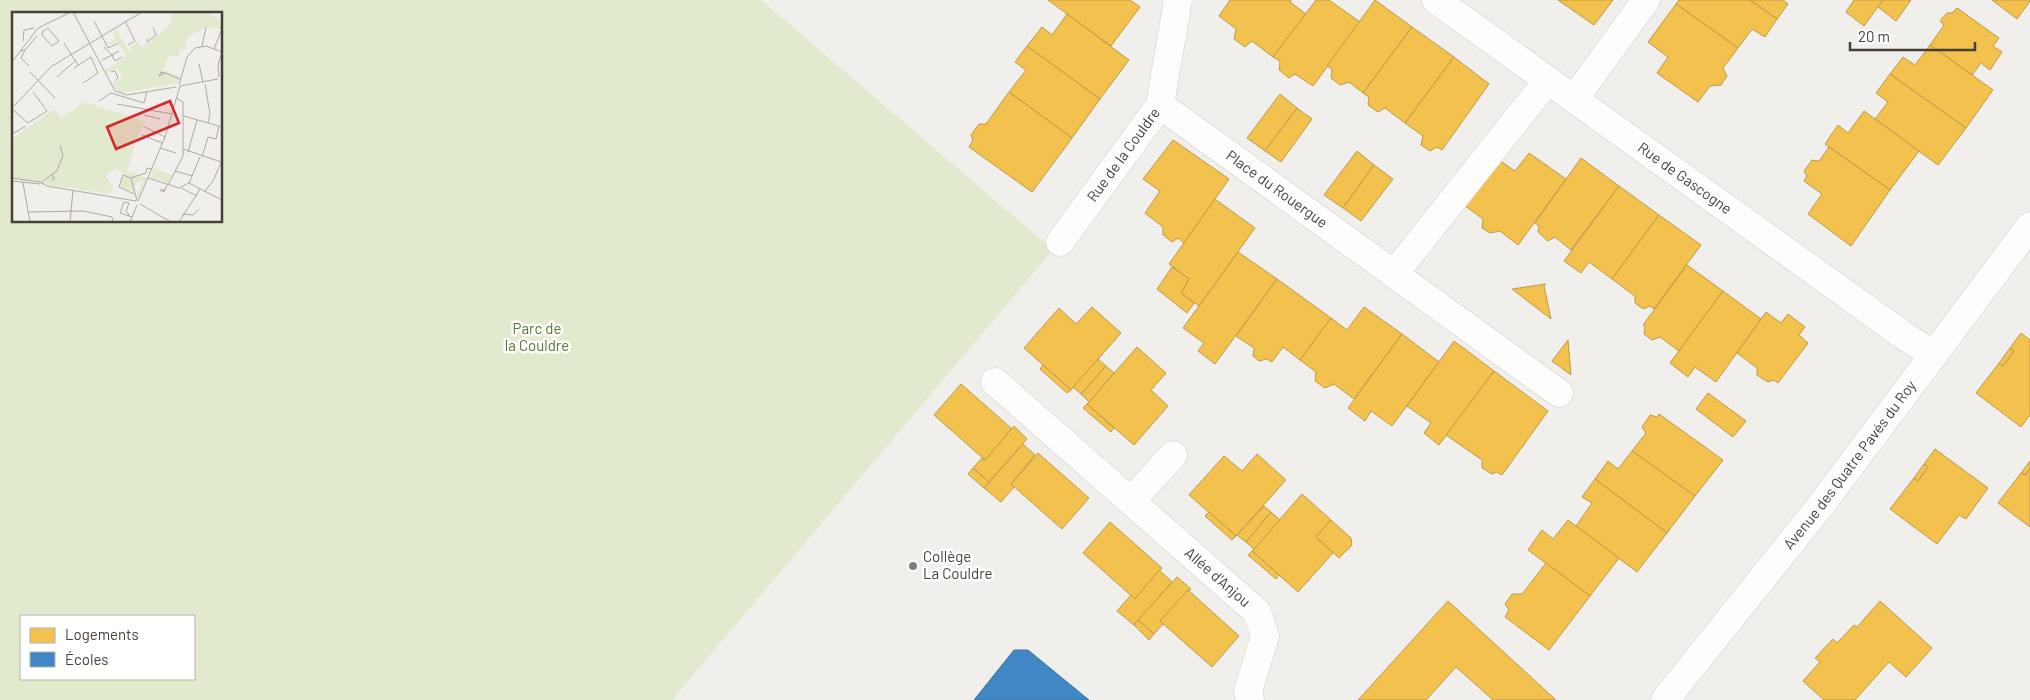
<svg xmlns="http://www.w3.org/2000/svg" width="2030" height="700" viewBox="0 0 2030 700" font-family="Barlow,sans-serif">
  <rect width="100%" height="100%" fill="#f1efec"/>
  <!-- green -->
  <path fill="#e2eacd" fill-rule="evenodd" d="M 0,0 L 761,0 L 1053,250 L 672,700 L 0,700 ZM 14,14 L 221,14 L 221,221 L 14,221 ZM 21,616 L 194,616 L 194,679 L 21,679 Z"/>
  <!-- homes -->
  <g fill="#f2c14e" stroke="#bf9a47">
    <path d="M 1048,0 L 1130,0 L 1140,7 L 1111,46 Z"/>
    <path d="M 1230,0 L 1291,0 L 1290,2 L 1306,14 L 1273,57 L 1252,41 L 1245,47 L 1234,39 L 1236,29 L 1219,16 Z"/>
    <path d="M 1316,0 L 1329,0 L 1360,22 L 1313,86 L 1295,74 L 1289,78 L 1279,70 L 1280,61 L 1273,57 Z"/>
    <path d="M 1375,0 L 1412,27 L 1363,93 L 1349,82 L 1340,85 L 1331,78 L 1332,69 L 1327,66 Z"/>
    <path d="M 1558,0 L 1613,0 L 1594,25 Z"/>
    <path d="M 1679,0 L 1750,0 L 1777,19 L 1765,37 L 1752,29 L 1738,48 L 1676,4 Z"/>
    <path d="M 1750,0 L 1783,0 L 1788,4 L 1777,19 Z"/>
    <path d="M 1854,0 L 1883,0 L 1864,26 L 1846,12 Z"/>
    <path d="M 1883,0 L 1911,0 L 1896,21 L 1878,7 Z"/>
    <path d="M 1992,0 L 2030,0 L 2030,1 L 2017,19 Z"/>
    <path d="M 1676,4 L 1738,48 L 1723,68 L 1727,76 L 1721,85 L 1710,86 L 1698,102 L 1657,73 L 1668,57 L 1648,42 Z"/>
    <path d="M 1957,8 L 1999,38 L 1993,46 L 2002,52 L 1990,70 L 1981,63 L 1972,75 L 1930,45 L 1944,25 L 1940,21 L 1947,13 L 1952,13 Z"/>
    <path d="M 1067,14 L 1129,60 L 1100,99 L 1027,46 L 1042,27 L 1052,35 Z"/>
    <path d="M 1412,27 L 1454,57 L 1405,123 L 1385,108 L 1378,112 L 1368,105 L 1369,97 L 1363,93 Z"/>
    <path d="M 1930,45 L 1993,90 L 1966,128 L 1890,74 L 1903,57 L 1915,65 Z"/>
    <path d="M 1027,46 L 1100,99 L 1072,138 L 1009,92 L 1026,70 L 1015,62 Z"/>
    <path d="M 1454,57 L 1489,84 L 1442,150 L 1437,147 L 1430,151 L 1421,145 L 1423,136 L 1405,123 Z"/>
    <path d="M 1890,74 L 1966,128 L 1938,165 L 1875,119 L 1888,102 L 1876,93 Z"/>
    <path d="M 1009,92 L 1072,138 L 1032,192 L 969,147 L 973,140 L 971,135 L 979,124 L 986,124 Z"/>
    <path d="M 1280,94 L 1297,108 L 1265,151 L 1247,138 Z"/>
    <path d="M 1297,108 L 1312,119 L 1281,162 L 1265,151 Z"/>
    <path d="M 1864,111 L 1919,151 L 1890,190 L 1825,144 L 1838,125 L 1848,133 Z"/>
    <path d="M 1173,140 L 1229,179 L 1184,243 L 1178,238 L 1172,242 L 1163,235 L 1163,227 L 1145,213 L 1160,191 L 1143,179 Z"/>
    <path d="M 1829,147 L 1890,190 L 1851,246 L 1808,214 L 1822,194 L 1804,181 L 1807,176 L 1804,171 L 1812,160 L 1819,161 Z"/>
    <path d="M 1357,151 L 1374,165 L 1343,208 L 1324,195 Z"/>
    <path d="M 1529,153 L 1566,179 L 1518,245 L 1500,231 L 1490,233 L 1482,228 L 1483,219 L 1464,205 L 1499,160 L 1515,171 Z"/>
    <path d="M 1581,158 L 1619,186 L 1571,250 L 1555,237 L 1548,241 L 1538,232 L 1539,226 L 1535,223 Z"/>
    <path d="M 1374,165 L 1393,179 L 1361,221 L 1343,208 Z"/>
    <path d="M 1619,186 L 1659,215 L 1612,279 L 1589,262 L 1581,273 L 1564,261 Z"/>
    <path d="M 1215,199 L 1255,228 L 1199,306 L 1181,293 L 1189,279 L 1169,264 Z"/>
    <path d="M 1659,215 L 1701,245 L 1654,309 L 1650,306 L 1643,309 L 1635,303 L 1635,296 L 1612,279 Z"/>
    <path d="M 1238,252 L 1277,279 L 1215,364 L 1198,351 L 1204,343 L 1183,328 Z"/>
    <path d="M 1687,265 L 1723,291 L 1679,351 L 1660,337 L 1652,340 L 1644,334 L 1645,326 L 1643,325 Z"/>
    <path d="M 1172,267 L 1189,279 L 1181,293 L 1194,303 L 1187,313 L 1157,289 Z"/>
    <path d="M 1277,279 L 1331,318 L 1300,360 L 1283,347 L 1272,362 L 1267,359 L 1259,361 L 1253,356 L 1254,348 L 1236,336 Z"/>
    <path d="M 1546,284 L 1544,286 L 1551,319 L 1512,289 Z"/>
    <path d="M 1723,291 L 1761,319 L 1716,382 L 1695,367 L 1688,377 L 1670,363 Z"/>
    <path d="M 1092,307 L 1121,333 L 1071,390 L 1024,348 L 1059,308 L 1076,324 Z"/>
    <path d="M 1364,307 L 1402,334 L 1354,399 L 1334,384 L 1325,388 L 1315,381 L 1316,372 L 1300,360 L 1331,318 L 1347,330 Z"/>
    <path d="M 1766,312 L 1781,323 L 1788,314 L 1805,327 L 1799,335 L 1808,343 L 1778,383 L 1774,380 L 1768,382 L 1757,375 L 1757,368 L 1737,353 Z"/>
    <path d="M 2021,333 L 2030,340 L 2030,415 L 2021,427 L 1976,393 L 1999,363 L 2003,366 L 2014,351 L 2010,348 Z"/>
    <path d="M 1402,334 L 1439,362 L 1392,426 L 1371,411 L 1365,421 L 1348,408 Z"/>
    <path d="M 1568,340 L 1571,375 L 1552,361 Z"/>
    <path d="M 1454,341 L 1494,371 L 1439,445 L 1424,433 L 1431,423 L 1407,406 Z"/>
    <path d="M 1137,347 L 1166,373 L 1151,390 L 1168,406 L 1134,445 L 1087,404 Z"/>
    <path d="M 2010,348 L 2014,351 L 2003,366 L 1999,363 Z"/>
    <path d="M 1098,359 L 1106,366 L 1081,394 L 1073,387 Z"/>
    <path d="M 1043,365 L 1071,390 L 1067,393 L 1040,369 Z"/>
    <path d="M 1106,366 L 1114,373 L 1089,402 L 1081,394 Z"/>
    <path d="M 1494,371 L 1548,411 L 1502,475 L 1497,472 L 1492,474 L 1482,468 L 1482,460 L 1446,435 Z"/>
    <path d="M 961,384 L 1012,429 L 985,460 L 934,415 Z"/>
    <path d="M 1708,393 L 1746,421 L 1733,437 L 1696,409 Z"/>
    <path d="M 1087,404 L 1114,428 L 1111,432 L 1083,408 Z"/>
    <path d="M 1659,414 L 1723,460 L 1695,496 L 1632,451 L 1646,433 L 1642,427 L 1650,415 L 1657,417 Z"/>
    <path d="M 1014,426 L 1027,439 L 989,482 L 973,468 L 982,458 L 985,460 Z"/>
    <path d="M 1023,444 L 1035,455 L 1011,484 L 1014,487 L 1001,502 L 984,488 Z"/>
    <path d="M 1935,449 L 1988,488 L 1966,519 L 1959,515 L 1937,544 L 1890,509 L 1914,478 L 1918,481 L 1928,467 L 1924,464 Z"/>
    <path d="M 1632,451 L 1695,496 L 1667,533 L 1595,479 L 1608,461 L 1618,469 Z"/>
    <path d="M 1038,453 L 1089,498 L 1062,529 L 1011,484 Z"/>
    <path d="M 1257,454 L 1286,480 L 1236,536 L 1189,495 L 1224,456 L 1242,471 Z"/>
    <path d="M 2030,461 L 2030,469 L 2025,475 L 2021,473 Z"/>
    <path d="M 1924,464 L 1928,467 L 1918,481 L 1914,478 Z"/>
    <path d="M 973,468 L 989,482 L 984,488 L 968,474 Z"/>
    <path d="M 2030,469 L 2030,527 L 1998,503 L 2021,473 L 2025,475 Z"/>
    <path d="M 1595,479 L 1667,533 L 1637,572 L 1576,526 L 1592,503 L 1582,497 Z"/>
    <path d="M 1302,494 L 1331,520 L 1316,537 L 1333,553 L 1298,592 L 1252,551 Z"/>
    <path d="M 1264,506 L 1271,512 L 1246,542 L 1237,535 Z"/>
    <path d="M 1209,512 L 1236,536 L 1232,540 L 1205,516 Z"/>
    <path d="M 1271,512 L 1280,520 L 1254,549 L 1246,542 Z"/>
    <path d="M 1331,520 L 1351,538 L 1352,545 L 1339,558 L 1316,537 Z"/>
    <path d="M 1568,520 L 1619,558 L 1590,596 L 1528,550 L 1542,530 L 1553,539 Z"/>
    <path d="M 1110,522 L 1162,568 L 1135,599 L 1083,553 Z"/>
    <path d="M 1252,551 L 1279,575 L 1276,579 L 1248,555 Z"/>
    <path d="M 1546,563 L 1590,596 L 1549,650 L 1505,617 L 1509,610 L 1505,604 L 1512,594 L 1522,594 Z"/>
    <path d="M 1159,570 L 1172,582 L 1134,625 L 1117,611 L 1131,595 L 1135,599 Z"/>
    <path d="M 1177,577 L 1191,589 L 1160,621 L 1163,624 L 1154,634 L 1138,620 Z"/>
    <path d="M 1188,590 L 1239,636 L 1212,667 L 1160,621 Z"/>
    <path d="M 1448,601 L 1556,700 L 1493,700 L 1456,667 L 1426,700 L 1358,700 Z"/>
    <path d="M 1880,601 L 1932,648 L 1906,677 L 1889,662 L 1855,700 L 1824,700 L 1803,681 L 1820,662 L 1815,658 L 1833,639 L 1837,643 L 1854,625 L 1857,627 Z"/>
    <path d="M 1138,620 L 1154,634 L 1149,640 L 1134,625 Z"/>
  </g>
  <!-- schools -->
  <path fill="#3f88c5" stroke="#41729b" d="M 1014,650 L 1028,650 L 1089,700 L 974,700 Z"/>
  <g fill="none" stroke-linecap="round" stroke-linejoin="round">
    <!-- minor casing -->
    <g stroke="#cfcdc9" stroke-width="29">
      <g id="minor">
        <path id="s1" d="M 1436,0 L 1903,335 L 1934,355"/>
        <path d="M 1575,98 L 1646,0"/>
        <path id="s2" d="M 1160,105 L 1559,393"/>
        <path id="s3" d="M 1060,242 L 1160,105 L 1178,0"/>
        <path d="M 1394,274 L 1548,80"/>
        <path id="s4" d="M 995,382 L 1257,612 L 1265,636 L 1248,691 L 1250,700"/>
        <path d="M 1131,501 L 1173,455"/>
        <path id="s5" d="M 1665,700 L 1818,509 L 2030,226"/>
      </g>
    </g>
    <!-- minor -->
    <use href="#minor" stroke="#fdfdfc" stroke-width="28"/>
  </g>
  <!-- markers -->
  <circle fill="#827d77" stroke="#fff" stroke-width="2" cx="913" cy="566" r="5"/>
  <g text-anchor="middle" stroke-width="5" stroke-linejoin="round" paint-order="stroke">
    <!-- street labels -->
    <g font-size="15" fill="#473f38" stroke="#fff">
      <text dy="5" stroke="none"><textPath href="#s3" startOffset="108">Rue de la Couldre</textPath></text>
      <text dy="5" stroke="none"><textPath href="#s1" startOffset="306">Rue de Gascogne</textPath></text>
      <text dy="5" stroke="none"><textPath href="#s2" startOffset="144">Place du Rouergue</textPath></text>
      <text dy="5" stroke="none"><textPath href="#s5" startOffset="299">Avenue des Quatre Pavés du Roy</textPath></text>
      <text dy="5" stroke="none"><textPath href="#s4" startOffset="296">Allée d'Anjou</textPath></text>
    </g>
    <!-- park labels -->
    <g font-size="15" fill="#52772d" stroke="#fff">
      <text x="537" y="334">Parc de<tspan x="537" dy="17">la Couldre</tspan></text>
    </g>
    <!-- poi labels -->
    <g font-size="15" fill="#473f38" stroke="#fff" text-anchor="start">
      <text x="923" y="562">Collège<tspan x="923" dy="17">La Couldre</tspan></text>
    </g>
  </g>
  <!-- overview -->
  <g transform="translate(12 12)">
    <rect width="210" height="210" fill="#f1efec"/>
    <path d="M 161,0 L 193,0 L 210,8 L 210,16 L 195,15 L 175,25 L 174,38 L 168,38 L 166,46 L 157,43 L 151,58 L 167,64 L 166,71 L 110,81 L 105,78 L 99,73 L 110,66 L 105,56 L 94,62 L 93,59 L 114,44 L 106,29 L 96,33 L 91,24 L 96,31 L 104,27 L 100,17 L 104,17 L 118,41 L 119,35 L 125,30 L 130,35 L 156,15 ZM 73,90 L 131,109 L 115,159 L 135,166 L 126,187 L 124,184 L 131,169 L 124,171 L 121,180 L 108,175 L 112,162 L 104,157 L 93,163 L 101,174 L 97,182 L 0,167 L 0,127 L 42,97 L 49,106 ZM 141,156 L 160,163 L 156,171 L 138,165 Z" fill="#e2eacd"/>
    <path fill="none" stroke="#ada9a4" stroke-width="1" d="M 61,0 L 103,79 L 115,83 L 164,75M 82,9 L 96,36 L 107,31M 113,9 L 123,29 L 116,33M 31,18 L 30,23 L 40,34 L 47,29 L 36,16 L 32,19M 135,27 L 135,30 L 144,23 L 141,15M 11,29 L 12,18 L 22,16M 52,31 L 66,53M 190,34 L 194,16M 92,35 L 100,43 L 107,39M 202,37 L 210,17 L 207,15M 13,38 L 9,46 L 17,54M 8,39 L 13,38 L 25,24M 90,48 L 100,43 L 103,49 L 110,45M 0,50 L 26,16 L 59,0M 187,52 L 191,70M 62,56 L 79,45 L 86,61 L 71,71M 18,60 L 43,86M 99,60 L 103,59 L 106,66 L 103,69M 153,61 L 147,64 L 149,60 L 153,61 L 168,67M 45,65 L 64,48M 207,65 L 206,53 L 210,40M 193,72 L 198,102 L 196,111M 167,73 L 175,45 L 183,36 L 194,34 L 210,40M 168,74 L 206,67M 87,89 L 99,81 L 132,91 L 135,80M 105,92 L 160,102M 0,96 L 40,54 L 130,0M 0,97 L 16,111 L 35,99 L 21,80M 132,103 L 148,107M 172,104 L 210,115M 131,114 L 153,125M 0,122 L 14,114M 130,123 L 150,131M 148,136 L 164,141M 171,137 L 209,150M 176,140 L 185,108M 190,145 L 196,125 L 204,127 L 207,114M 163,159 L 181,164M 39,163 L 45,159 L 51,143 L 48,134M 0,166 L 28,170M 119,166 L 125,189M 136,166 L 167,176 L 177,171 L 210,188M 0,169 L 28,172M 30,170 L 39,163 L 43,166 L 39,169M 11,171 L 18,210M 177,171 L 188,145M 31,172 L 28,170 L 35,174 L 124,189M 156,173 L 171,144 L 171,90 L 164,86M 169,176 L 185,184M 153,178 L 148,178 L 152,180 L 155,173M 193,179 L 201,169 L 210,149M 122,182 L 107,175 L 111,163 L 119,166 L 134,161 L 135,156 L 140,157M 126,189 L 153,125 L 168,74M 128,192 L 159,210M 16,200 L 71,199 L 100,205 L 101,210M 170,202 L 181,203 L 187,197M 118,204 L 114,199 L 117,191 L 112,190 L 108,201 L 120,205M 58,210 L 61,178M 118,210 L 125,193M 167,210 L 188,177"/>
    <path fill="#d62828" fill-opacity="0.15" stroke="#d62828" stroke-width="2.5" d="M 158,89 L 167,111 L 104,137 L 95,115 Z"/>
    <rect width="210" height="210" fill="none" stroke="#473f38" stroke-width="2.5"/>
  </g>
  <!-- legend -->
  <rect x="20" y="615" width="175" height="65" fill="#ffffff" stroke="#b5b2af"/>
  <rect x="30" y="628" width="25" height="15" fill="#f2c14e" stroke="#b5b2af"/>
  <text x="65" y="640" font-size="15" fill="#473f38">Logements</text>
  <rect x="30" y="652" width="25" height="15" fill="#3f88c5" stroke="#b5b2af"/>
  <text x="65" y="665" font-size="15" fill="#473f38">Écoles</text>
  <!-- scale -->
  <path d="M1850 42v8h125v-8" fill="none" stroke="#473f38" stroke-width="2.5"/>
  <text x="1858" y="42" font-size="15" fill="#473f38" stroke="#ffffff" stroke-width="4" paint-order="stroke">20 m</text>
</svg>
